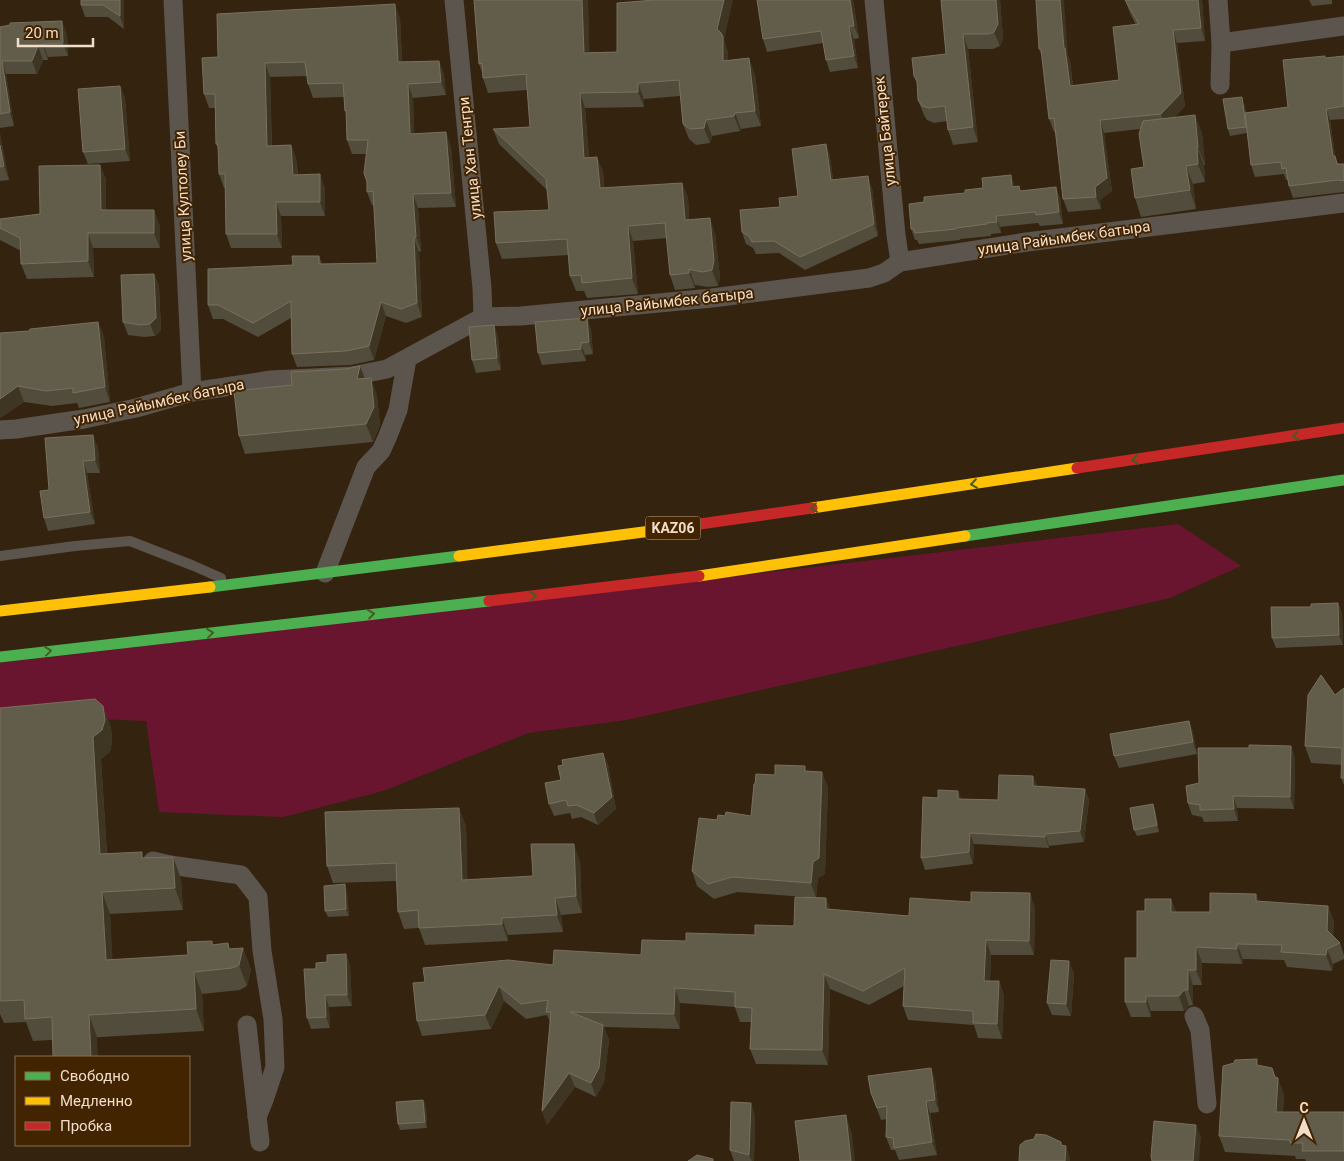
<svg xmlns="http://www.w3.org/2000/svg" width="1344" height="1161" viewBox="0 0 1344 1161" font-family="Roboto,sans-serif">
  <rect width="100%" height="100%" fill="#33230f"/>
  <!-- green -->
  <path fill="#6a152f" d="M 1178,524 L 1241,566 L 1170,598 L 627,720 L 528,733 L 383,791 L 283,817 L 159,812 L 146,721 L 0,715 L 0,663 Z"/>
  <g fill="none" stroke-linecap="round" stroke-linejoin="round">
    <!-- lane -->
    <path stroke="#5c554e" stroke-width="10" d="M 0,556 L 75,546 L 130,541 L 194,566 L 221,578"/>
    <!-- street -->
    <g stroke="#5c554e" stroke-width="19">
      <path d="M 173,0 L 192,392"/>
      <path d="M 454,0 L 482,288 L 483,317"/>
      <path d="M 874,0 L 896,235 L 900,262"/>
      <path d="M 1218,0 L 1221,43 L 1220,85"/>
      <path d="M 1221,43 L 1344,26"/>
      <path d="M 0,430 L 16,429 L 84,419 L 136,408 L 192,392 L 271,380 L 352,376 L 387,369 L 483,317 L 521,316 L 712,298 L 869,278 L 884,273 L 900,262 L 1027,242 L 1344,203"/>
      <path d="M 325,573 L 366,467 L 381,451 L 387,438 L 398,410 L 407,359"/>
      <path d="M 153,861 L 170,865 L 241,875 L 258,897 L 262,951 L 273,1019 L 275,1067 L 264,1100 L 257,1117"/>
      <path d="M 1194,1016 L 1200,1030 L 1207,1104"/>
      <path d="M 247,1025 L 260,1142"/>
    </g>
    <!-- fast -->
    <g stroke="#4caf50" stroke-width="11">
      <path d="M 965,536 L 1344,480"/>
      <path d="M 210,587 L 459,556"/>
      <path d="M 0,657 L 489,601"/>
    </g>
    <!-- slow -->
    <g stroke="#ffc107" stroke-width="11">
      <path d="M 812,508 L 1077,468"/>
      <path d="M 459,556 L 651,531"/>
      <path d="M 699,576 L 965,536"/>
      <path d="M 0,611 L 210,587"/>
    </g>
    <!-- jam -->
    <g stroke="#c62828" stroke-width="11">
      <path d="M 1077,468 L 1344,428"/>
      <path d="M 651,531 L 812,508"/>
      <path d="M 489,601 L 699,576"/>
    </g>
  </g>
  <!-- wall -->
  <g fill="#514c3b">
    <path d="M 124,0 L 124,29 L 108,17 L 85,17 L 81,5 Z"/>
    <path d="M 474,0 L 588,0 L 589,52 L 617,52 L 724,40 L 728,53 L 728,60 L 755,74 L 761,126 L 741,129 L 740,131 L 712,136 L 710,143 L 696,145 L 689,139 L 683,124 L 680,96 L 644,99 L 644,107 L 585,108 L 589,157 L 597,157 L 603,172 L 604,188 L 682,183 L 688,198 L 689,220 L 715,233 L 720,277 L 718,286 L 708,287 L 695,285 L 695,288 L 675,290 L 670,275 L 667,238 L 633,241 L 638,294 L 587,298 L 584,291 L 576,291 L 570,276 L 568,255 L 502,259 L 496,243 L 549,210 L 547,190 L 499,144 L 493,129 L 530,127 L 527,90 L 488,93 L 483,78 L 482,72 L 479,64 Z"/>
    <path d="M 853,0 L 859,38 L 854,39 L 858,68 L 830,72 L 826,60 L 823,43 L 767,52 L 763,39 Z"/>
    <path d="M 941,0 L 1000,0 L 1003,39 L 1000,46 L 993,49 L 968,49 L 978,142 L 953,145 L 948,130 L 947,121 L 934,123 L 927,120 L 924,115 L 918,100 L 918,86 L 914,76 L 946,54 Z"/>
    <path d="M 1125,0 L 1202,0 L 1205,41 L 1177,43 L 1185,106 L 1174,118 L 1195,115 L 1202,134 L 1205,165 L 1204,165 L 1205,182 L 1193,184 L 1196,209 L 1141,217 L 1135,198 L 1144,167 L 1140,129 L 1104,133 L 1112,191 L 1100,200 L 1101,209 L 1068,212 L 1063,199 L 1055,132 L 1054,132 L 1049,119 L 1042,56 L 1039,49 L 1068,56 L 1070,61 L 1073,86 L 1119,80 L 1136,25 L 1130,13 Z"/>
    <path d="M 1309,0 L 1332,0 L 1332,4 L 1312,6 Z"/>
    <path d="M 400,18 L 402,62 L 439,61 L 444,75 L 446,95 L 413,98 L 414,134 L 451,146 L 456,207 L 418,208 L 421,251 L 419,252 L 422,317 L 406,323 L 386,316 L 374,360 L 351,365 L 297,367 L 292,354 L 291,318 L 258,337 L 223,319 L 213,319 L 208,305 L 293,265 L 319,256 L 322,264 L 377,263 L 374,205 L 372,205 L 367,192 L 366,154 L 352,154 L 347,140 L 347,115 L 345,111 L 344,97 L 313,98 L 308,84 L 307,76 L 270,77 L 272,146 L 291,145 L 296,158 L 298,175 L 325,188 L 325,216 L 281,216 L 282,248 L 231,248 L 226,234 L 226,188 L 224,188 L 219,174 L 219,152 L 216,144 L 215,108 L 209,108 L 204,94 L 218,57 Z"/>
    <path d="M 0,27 L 67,34 L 68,56 L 48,57 L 48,60 L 43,60 L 37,74 L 6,74 L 14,126 L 0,128 Z"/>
    <path d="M 1325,56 L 1325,58 L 1344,56 L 1344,119 L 1330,120 L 1335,156 L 1338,164 L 1344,164 L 1344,192 L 1293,198 L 1289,186 L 1288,180 L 1286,180 L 1284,174 L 1255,177 L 1251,165 L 1247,133 L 1230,136 L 1228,129 L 1244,103 L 1246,113 L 1288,107 Z"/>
    <path d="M 120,86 L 125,98 L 130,161 L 88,164 L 83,152 Z"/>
    <path d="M 0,134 L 9,180 L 0,181 Z"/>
    <path d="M 826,144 L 830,157 L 833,180 L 872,188 L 878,236 L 805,270 L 779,253 L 756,254 L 753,248 L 746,244 L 742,232 L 798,196 Z"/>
    <path d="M 100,165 L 106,180 L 106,210 L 160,226 L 160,248 L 93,248 L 94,277 L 27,279 L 21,264 L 21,251 L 0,240 L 0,219 L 40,214 Z"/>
    <path d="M 1015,187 L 1021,191 L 1056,187 L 1060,198 L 1063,224 L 1040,226 L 1038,223 L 1000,227 L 1001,233 L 991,234 L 991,236 L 960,239 L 960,240 L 919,244 L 917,240 L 915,240 L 911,229 L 924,202 L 965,193 Z"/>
    <path d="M 154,274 L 159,286 L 161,330 L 155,336 L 144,337 L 128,335 L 123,322 Z"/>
    <path d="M 587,318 L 591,330 L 593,354 L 585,355 L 586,361 L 542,365 L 538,353 Z"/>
    <path d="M 98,322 L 104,337 L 110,402 L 79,408 L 77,403 L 52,406 L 24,402 L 0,418 L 1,333 L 29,331 Z"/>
    <path d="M 494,325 L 498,337 L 501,370 L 476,373 L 472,360 Z"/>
    <path d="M 365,378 L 371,378 L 377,396 L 380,425 L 373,442 L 245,454 L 239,436 Z"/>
    <path d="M 98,447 L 100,473 L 87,473 L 95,524 L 48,531 L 44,518 L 49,490 Z"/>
    <path d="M 1338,603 L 1342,613 L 1343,645 L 1276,648 L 1272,638 L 1311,607 Z"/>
    <path d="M 1344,688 L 1344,785 L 1341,778 L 1342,765 L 1311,763 L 1305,746 L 1335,695 Z"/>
    <path d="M 0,708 L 111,727 L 112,742 L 110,752 L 101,759 L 107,853 L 144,858 L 181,879 L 183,910 L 110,914 L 112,960 L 188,955 L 212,941 L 213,945 L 230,949 L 243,948 L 251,970 L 247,986 L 240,990 L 202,994 L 204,1031 L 33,1041 L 26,1022 L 4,1023 L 0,1014 Z"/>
    <path d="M 1189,721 L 1193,733 L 1197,754 L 1119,768 L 1114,756 Z"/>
    <path d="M 1291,746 L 1295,758 L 1294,809 L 1237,808 L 1238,821 L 1204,822 L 1202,817 L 1192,815 L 1188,803 L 1199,783 L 1249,748 Z"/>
    <path d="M 603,753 L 608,765 L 616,809 L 598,825 L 581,817 L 572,819 L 570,813 L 554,816 L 549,804 L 561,780 L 563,765 Z"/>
    <path d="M 807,771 L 828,787 L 825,874 L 818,878 L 816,897 L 826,898 L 830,909 L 909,916 L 1035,907 L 1034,955 L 991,955 L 990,981 L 999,981 L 1004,996 L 1002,1039 L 978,1038 L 974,1025 L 908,1020 L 903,1006 L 904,986 L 869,1005 L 830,989 L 828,1065 L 756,1064 L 750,1049 L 751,1022 L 740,1022 L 735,1007 L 680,1003 L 680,1029 L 604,1027 L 609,1040 L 604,1082 L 596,1097 L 575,1087 L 547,1125 L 542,1111 L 550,1022 L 547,1015 L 526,1019 L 504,1001 L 491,1029 L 422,1036 L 417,1021 L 425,982 L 553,965 L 641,955 L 686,941 L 755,935 L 794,926 L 805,897 L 737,892 L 714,899 L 697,886 L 692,871 L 717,820 L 725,816 L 751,816 L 775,775 Z"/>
    <path d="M 1037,786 L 1085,789 L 1089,800 L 1084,842 L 1049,846 L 1049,848 L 974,844 L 973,864 L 925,870 L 921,858 L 961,799 L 998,800 Z"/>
    <path d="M 1153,804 L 1155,810 L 1159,832 L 1137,836 L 1134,830 Z"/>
    <path d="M 466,825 L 467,880 L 533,876 L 580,861 L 582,913 L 561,915 L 563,932 L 508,935 L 508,941 L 425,945 L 419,928 L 404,929 L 398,912 L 396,881 L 333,883 L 327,866 Z"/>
    <path d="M 347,891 L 349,916 L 328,917 L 325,911 Z"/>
    <path d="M 1256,894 L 1259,902 L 1328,906 L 1334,922 L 1333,936 L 1340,943 L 1344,955 L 1344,959 L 1333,964 L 1332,971 L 1287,967 L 1284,960 L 1243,959 L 1242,964 L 1202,963 L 1202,985 L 1193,985 L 1193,1005 L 1189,1006 L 1184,1011 L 1151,1011 L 1151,1017 L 1131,1017 L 1125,1002 L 1137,958 L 1145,911 L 1171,899 L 1176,912 L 1210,912 Z"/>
    <path d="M 346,954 L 350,966 L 352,1006 L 329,1007 L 330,1028 L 311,1029 L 307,1018 L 316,969 L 327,962 Z"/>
    <path d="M 1069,961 L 1074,974 L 1071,1016 L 1052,1015 L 1047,1003 Z"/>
    <path d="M 1260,1066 L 1275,1077 L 1284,1094 L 1283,1112 L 1344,1112 L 1344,1161 L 1306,1161 L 1305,1159 L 1296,1159 L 1295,1156 L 1225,1152 L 1219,1136 Z"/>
    <path d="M 931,1068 L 935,1080 L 939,1112 L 930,1113 L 937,1155 L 899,1160 L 895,1150 L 891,1150 L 886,1137 L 887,1119 L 881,1120 L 871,1093 Z"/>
    <path d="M 423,1100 L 426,1106 L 427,1128 L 400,1130 L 398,1124 Z"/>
    <path d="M 755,1115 L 754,1161 L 734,1161 L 730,1150 Z"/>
  </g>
  <!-- shaded-wall -->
  <g fill="#3e3523">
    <path d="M 120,0 L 124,0 L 124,29 L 120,16 Z"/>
    <path d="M 582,0 L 588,0 L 590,68 L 584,53 Z"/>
    <path d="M 724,0 L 733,0 L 724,40 L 728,53 L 728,76 L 723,61 L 717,29 Z"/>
    <path d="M 850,0 L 853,0 L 859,38 L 854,26 Z"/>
    <path d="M 996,0 L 1000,0 L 1003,39 L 1000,46 L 994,32 Z"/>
    <path d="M 1060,0 L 1064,0 L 1068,56 L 1070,61 L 1074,99 L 1070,86 L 1064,48 Z"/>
    <path d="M 1198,0 L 1202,0 L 1205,41 L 1201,28 Z"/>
    <path d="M 395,4 L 400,18 L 403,76 L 398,62 Z"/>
    <path d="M 62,21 L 67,34 L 68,56 L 63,43 Z"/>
    <path d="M 849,26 L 854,39 L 858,68 L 854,56 Z"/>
    <path d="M 1173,30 L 1177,43 L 1185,106 L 1166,127 L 1161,114 Z"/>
    <path d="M 963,34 L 968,49 L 978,142 L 973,127 Z"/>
    <path d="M 43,44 L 48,57 L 48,60 L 43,46 Z"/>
    <path d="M 38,46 L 43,60 L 37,74 L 32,61 Z"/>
    <path d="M 749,58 L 755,74 L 761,126 L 755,111 Z"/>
    <path d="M 2,61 L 6,74 L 14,126 L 10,112 Z"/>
    <path d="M 439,61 L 444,75 L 446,95 L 441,82 Z"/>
    <path d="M 265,63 L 270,77 L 272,160 L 267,146 Z"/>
    <path d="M 638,83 L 644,99 L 644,107 L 638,92 Z"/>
    <path d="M 408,84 L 413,98 L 415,148 L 410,134 Z"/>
    <path d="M 120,86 L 125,98 L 130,161 L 125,149 Z"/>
    <path d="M 580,93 L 585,108 L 590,173 L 584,158 Z"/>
    <path d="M 1242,97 L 1244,103 L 1249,133 L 1247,126 Z"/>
    <path d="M 1326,109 L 1330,120 L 1337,168 L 1333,156 Z"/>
    <path d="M 735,113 L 741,129 L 740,131 L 734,116 Z"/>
    <path d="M 1195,115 L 1202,134 L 1205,165 L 1198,147 Z"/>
    <path d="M 706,120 L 712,136 L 710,143 L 704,128 Z"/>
    <path d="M 1100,120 L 1104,133 L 1112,191 L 1100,200 L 1101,209 L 1096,197 L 1095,187 Z"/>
    <path d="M 446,132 L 451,146 L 456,207 L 451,193 Z"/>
    <path d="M 0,134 L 9,180 L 4,166 L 0,145 Z"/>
    <path d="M 826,144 L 830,157 L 835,192 L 831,180 Z"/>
    <path d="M 291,145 L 296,158 L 298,189 L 293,175 Z"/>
    <path d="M 1197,147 L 1204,165 L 1205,182 L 1198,164 Z"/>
    <path d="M 597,157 L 603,172 L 605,204 L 600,188 Z"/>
    <path d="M 100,165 L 106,180 L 106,226 L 101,210 Z"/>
    <path d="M 1186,166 L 1193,184 L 1196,209 L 1190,190 Z"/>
    <path d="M 320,174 L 325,188 L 325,216 L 320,202 Z"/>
    <path d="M 1011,175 L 1015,186 L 1017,198 L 1012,187 Z"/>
    <path d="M 868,176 L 872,188 L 878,236 L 874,224 Z"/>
    <path d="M 682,183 L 688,198 L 690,236 L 685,220 Z"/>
    <path d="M 1056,187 L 1060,198 L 1063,224 L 1059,212 Z"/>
    <path d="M 413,194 L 418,208 L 421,251 L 416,237 Z"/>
    <path d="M 276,202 L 281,216 L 282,248 L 277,234 Z"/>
    <path d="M 154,210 L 160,226 L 160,248 L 154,233 Z"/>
    <path d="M 996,216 L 1000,227 L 1001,233 L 997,222 Z"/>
    <path d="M 710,218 L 715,233 L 720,277 L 718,286 L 712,270 Z"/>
    <path d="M 628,226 L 633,241 L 638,294 L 632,278 Z"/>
    <path d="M 88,233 L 93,248 L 94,277 L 88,261 Z"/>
    <path d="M 414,238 L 419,252 L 422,317 L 417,303 Z"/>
    <path d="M 689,269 L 695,285 L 695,288 L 689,273 Z"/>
    <path d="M 154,274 L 159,286 L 161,330 L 155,336 L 150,324 Z"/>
    <path d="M 381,302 L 386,316 L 374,360 L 369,346 Z"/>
    <path d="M 587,318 L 591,330 L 593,354 L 589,342 Z"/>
    <path d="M 98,322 L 104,337 L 110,402 L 105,387 Z"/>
    <path d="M 494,325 L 498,337 L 501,370 L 497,358 Z"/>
    <path d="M 581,343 L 585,355 L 586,361 L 581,349 Z"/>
    <path d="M 360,366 L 367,384 L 357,379 Z"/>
    <path d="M 371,378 L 377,396 L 380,425 L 373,442 L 366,424 Z"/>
    <path d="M 18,386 L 24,402 L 0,418 L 0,399 Z"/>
    <path d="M 93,435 L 98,447 L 100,473 L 95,460 Z"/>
    <path d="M 83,461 L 87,473 L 95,524 L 90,512 Z"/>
    <path d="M 1338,603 L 1342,613 L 1343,645 L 1339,635 Z"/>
    <path d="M 103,706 L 111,727 L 112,742 L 110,752 L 101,759 L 108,876 L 100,854 L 93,737 Z"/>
    <path d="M 1189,721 L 1193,733 L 1197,754 L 1193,742 Z"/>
    <path d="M 1291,746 L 1295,758 L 1294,809 L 1290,797 Z"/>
    <path d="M 603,753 L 608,765 L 616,809 L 598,825 L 594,813 Z"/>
    <path d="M 822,772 L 828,787 L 825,874 L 818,878 L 816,898 L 811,883 Z"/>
    <path d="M 1033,776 L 1038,787 L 1033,786 Z"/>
    <path d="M 1085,789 L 1089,800 L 1084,842 L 1080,831 Z"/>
    <path d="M 958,791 L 963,802 L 958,799 Z"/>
    <path d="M 1233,796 L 1237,808 L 1238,821 L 1234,809 Z"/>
    <path d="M 1153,804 L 1155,810 L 1159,832 L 1157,825 Z"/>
    <path d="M 459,808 L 466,825 L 468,897 L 462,880 Z"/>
    <path d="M 970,833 L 974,844 L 973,864 L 969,852 Z"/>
    <path d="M 1045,834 L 1049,846 L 1049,848 L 1045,837 Z"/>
    <path d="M 574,844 L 580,861 L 582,913 L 576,896 Z"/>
    <path d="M 173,857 L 181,879 L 183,910 L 175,888 Z"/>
    <path d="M 345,884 L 347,891 L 349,916 L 346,909 Z"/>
    <path d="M 102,892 L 110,914 L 114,982 L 106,960 Z"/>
    <path d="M 1030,893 L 1035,907 L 1034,955 L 1029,941 Z"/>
    <path d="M 1256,894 L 1262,909 L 1256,901 Z"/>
    <path d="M 555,898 L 561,915 L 563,932 L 557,915 Z"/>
    <path d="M 826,898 L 831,912 L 826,909 Z"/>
    <path d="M 1171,899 L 1177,915 L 1171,912 Z"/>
    <path d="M 1328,906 L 1334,922 L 1333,945 L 1327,930 Z"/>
    <path d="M 502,918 L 508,935 L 508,941 L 502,924 Z"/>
    <path d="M 986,940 L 991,955 L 989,995 L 984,981 Z"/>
    <path d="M 1237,944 L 1243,959 L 1242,964 L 1237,949 Z"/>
    <path d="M 1196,947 L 1202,963 L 1202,985 L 1196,970 Z"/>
    <path d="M 243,948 L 251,970 L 247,986 L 239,965 Z"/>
    <path d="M 1327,949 L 1333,964 L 1332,971 L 1326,955 Z"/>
    <path d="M 346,954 L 350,966 L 352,1006 L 347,995 Z"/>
    <path d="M 1069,961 L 1074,974 L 1071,1016 L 1066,1004 Z"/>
    <path d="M 1188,970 L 1193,985 L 1193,1005 L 1188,990 Z"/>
    <path d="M 194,972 L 202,994 L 204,1031 L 196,1009 Z"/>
    <path d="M 824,974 L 830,989 L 828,1065 L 822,1050 Z"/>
    <path d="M 999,981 L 1004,996 L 1002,1039 L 997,1024 Z"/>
    <path d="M 499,986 L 504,1001 L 491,1029 L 485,1015 Z"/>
    <path d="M 675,988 L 680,1003 L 680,1029 L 674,1014 Z"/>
    <path d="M 1184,990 L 1189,1006 L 1184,1011 L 1179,996 Z"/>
    <path d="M 325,995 L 329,1007 L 330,1028 L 326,1017 Z"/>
    <path d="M 1146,996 L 1151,1011 L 1151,1017 L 1146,1002 Z"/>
    <path d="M 89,1015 L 97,1037 L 98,1057 L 91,1057 Z"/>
    <path d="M 603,1025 L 609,1040 L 604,1082 L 596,1097 L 591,1083 Z"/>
    <path d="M 931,1068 L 935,1080 L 939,1112 L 935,1100 Z"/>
    <path d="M 569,1073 L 575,1087 L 547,1125 L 542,1111 Z"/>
    <path d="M 1278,1078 L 1284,1094 L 1282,1128 L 1276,1112 Z"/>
    <path d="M 423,1100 L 426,1106 L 427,1128 L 425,1122 Z"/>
    <path d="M 926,1101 L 930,1113 L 937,1155 L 932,1142 Z"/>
    <path d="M 751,1103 L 755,1115 L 754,1161 L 752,1161 L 749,1155 Z"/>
    <path d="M 846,1115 L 852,1133 L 855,1161 L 851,1161 Z"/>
    <path d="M 1196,1125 L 1201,1137 L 1199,1161 L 1193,1161 Z"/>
    <path d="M 1061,1142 L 1065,1154 L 1066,1146 L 1070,1158 L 1070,1161 L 1065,1161 L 1061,1145 Z"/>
  </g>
  <!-- building -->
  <g fill="#625c4a" stroke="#79705e">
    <path d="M 81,0 L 120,0 L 120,16 L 103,5 L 81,5 Z"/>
    <path d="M 474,0 L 582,0 L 584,53 L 617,52 L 617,3 L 654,0 L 724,0 L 717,29 L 721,33 L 723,37 L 723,61 L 749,58 L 755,111 L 735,113 L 734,116 L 706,120 L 704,128 L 690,129 L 683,124 L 679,80 L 638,83 L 638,92 L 580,93 L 584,158 L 597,157 L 600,188 L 682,183 L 685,220 L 710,218 L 714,261 L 712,270 L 702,272 L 689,269 L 689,273 L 670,275 L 665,223 L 628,226 L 632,278 L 582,283 L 581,275 L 570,276 L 567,239 L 496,243 L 494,212 L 549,210 L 546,179 L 493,129 L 530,127 L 526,74 L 483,78 L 482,63 L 479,64 Z"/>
    <path d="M 757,0 L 850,0 L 854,26 L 849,26 L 854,56 L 826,60 L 821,31 L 763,39 Z"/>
    <path d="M 941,0 L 996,0 L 998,24 L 994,32 L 988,34 L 963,34 L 973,127 L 948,130 L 945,106 L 929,108 L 922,106 L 918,100 L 917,81 L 914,76 L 912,58 L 946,54 Z"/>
    <path d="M 1036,0 L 1060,0 L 1064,48 L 1065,48 L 1070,86 L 1119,80 L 1113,27 L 1139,24 L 1125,0 L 1198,0 L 1201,28 L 1173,30 L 1181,93 L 1161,114 L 1100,120 L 1107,178 L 1095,187 L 1096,197 L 1063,199 L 1054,118 L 1049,119 L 1041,49 L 1039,49 Z"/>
    <path d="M 395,4 L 398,62 L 439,61 L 441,82 L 408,84 L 410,134 L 446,132 L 451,193 L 413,194 L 416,237 L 414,238 L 417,303 L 401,309 L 381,302 L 369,346 L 346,351 L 292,354 L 291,301 L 253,323 L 218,305 L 208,305 L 208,269 L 293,265 L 292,256 L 319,256 L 319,264 L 377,263 L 373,191 L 367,192 L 367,182 L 364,173 L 368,140 L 347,140 L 346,110 L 345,111 L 343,83 L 308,84 L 305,62 L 265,63 L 267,146 L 291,145 L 293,175 L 320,174 L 320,202 L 276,202 L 277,234 L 226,234 L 225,174 L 219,174 L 218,144 L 216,144 L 215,94 L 204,94 L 202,58 L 218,57 L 217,14 Z"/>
    <path d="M 62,21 L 63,43 L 43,44 L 43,46 L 38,46 L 32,61 L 2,61 L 10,112 L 0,114 L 0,27 L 10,25 L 10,23 Z"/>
    <path d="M 1325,56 L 1325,58 L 1344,56 L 1344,106 L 1326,109 L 1333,156 L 1335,156 L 1337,164 L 1344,164 L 1344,181 L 1338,180 L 1289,186 L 1286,168 L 1282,169 L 1281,162 L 1251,165 L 1245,113 L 1288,107 L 1283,60 Z"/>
    <path d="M 120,86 L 125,149 L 83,152 L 78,89 Z"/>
    <path d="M 1242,97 L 1246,127 L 1228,129 L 1223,99 Z"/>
    <path d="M 1195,115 L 1198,147 L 1197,147 L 1198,164 L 1186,166 L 1190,190 L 1135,198 L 1131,169 L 1144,167 L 1139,134 L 1143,121 Z"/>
    <path d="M 826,144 L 831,180 L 868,176 L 874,224 L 800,257 L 774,241 L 752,242 L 749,236 L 742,232 L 740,210 L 780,207 L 779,198 L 798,196 L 792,149 Z"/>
    <path d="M 0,145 L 4,166 L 0,167 Z"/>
    <path d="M 100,165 L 101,210 L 154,210 L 154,233 L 88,233 L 88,261 L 21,264 L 20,238 L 0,228 L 0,219 L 40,214 L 39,166 Z"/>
    <path d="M 1011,175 L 1012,187 L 1019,186 L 1020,191 L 1056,187 L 1059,212 L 1036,215 L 1035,212 L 996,216 L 997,222 L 987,223 L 987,224 L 956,228 L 956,229 L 915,233 L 914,229 L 911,229 L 909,204 L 924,202 L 924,197 L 965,193 L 965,190 L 983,188 L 982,178 Z"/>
    <path d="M 154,274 L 156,318 L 150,324 L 140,325 L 123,322 L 121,275 Z"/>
    <path d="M 587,318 L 589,342 L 581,343 L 581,349 L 538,353 L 535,322 Z"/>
    <path d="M 98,322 L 105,387 L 73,393 L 73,388 L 46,391 L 18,386 L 0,399 L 0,333 L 29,331 L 30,329 Z"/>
    <path d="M 494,325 L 497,358 L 472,360 L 469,327 Z"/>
    <path d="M 360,366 L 357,379 L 371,378 L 374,407 L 366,424 L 239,436 L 234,391 L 292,385 L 291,372 L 346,369 Z"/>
    <path d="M 93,435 L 95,460 L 83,461 L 90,512 L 44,518 L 40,491 L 49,490 L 45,438 Z"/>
    <path d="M 1338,603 L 1339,635 L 1272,638 L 1271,607 L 1311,607 L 1311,604 Z"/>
    <path d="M 1321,675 L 1335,695 L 1344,688 L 1344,778 L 1341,778 L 1342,748 L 1305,746 L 1308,695 Z"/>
    <path d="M 95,699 L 103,706 L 105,720 L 102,730 L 93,737 L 100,854 L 142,852 L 142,858 L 173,857 L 175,888 L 102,892 L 106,960 L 188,955 L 187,942 L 212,941 L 212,945 L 228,943 L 229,949 L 243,948 L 239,965 L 232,968 L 194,972 L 196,1009 L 89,1015 L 91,1057 L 53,1057 L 52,1017 L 25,1019 L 24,1000 L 0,1001 L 0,708 Z"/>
    <path d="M 1189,721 L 1193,742 L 1114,756 L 1110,734 Z"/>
    <path d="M 1249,745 L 1291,746 L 1290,797 L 1233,796 L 1234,809 L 1200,810 L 1200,805 L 1188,803 L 1186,786 L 1199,783 L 1198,748 L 1249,748 Z"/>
    <path d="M 603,753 L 612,797 L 594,813 L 577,805 L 568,806 L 566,800 L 549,804 L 545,783 L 561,780 L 558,766 L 563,765 L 562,760 Z"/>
    <path d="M 775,765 L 805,766 L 805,771 L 822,772 L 819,858 L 813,862 L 811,883 L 732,877 L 708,884 L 692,871 L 699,818 L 717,820 L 718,815 L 725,816 L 726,812 L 751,816 L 754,784 L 755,784 L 756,774 L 775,775 Z"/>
    <path d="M 999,775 L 1033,776 L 1033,786 L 1085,789 L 1080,831 L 1045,834 L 1045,837 L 970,833 L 969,852 L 921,858 L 923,797 L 938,798 L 938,790 L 958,791 L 958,799 L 998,800 Z"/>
    <path d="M 1153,804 L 1157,825 L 1134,830 L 1130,808 Z"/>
    <path d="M 459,808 L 462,880 L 533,876 L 531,844 L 574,844 L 576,896 L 555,898 L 557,915 L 502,918 L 502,924 L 419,928 L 418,910 L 398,912 L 396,863 L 327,866 L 325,812 Z"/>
    <path d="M 345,884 L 346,909 L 325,911 L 324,886 Z"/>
    <path d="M 971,892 L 1030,893 L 1029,941 L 986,940 L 984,981 L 999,981 L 997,1024 L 973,1023 L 973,1011 L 903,1006 L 905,968 L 863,991 L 824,974 L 822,1050 L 750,1049 L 752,1008 L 735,1007 L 735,992 L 675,988 L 674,1014 L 570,1012 L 603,1025 L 599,1068 L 591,1083 L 569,1073 L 542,1111 L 551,1012 L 546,1012 L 548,1000 L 521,1004 L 499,986 L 485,1015 L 417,1021 L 413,983 L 425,982 L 423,968 L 508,960 L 553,965 L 554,950 L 641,955 L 642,940 L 686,941 L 686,933 L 755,935 L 755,925 L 794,926 L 795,897 L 826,898 L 826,909 L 909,916 L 910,898 L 971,902 Z"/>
    <path d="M 1210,893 L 1256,894 L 1256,901 L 1328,906 L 1327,930 L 1340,943 L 1327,949 L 1326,955 L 1281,952 L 1282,945 L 1237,944 L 1237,949 L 1196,947 L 1196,970 L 1188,970 L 1188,990 L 1184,990 L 1179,996 L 1146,996 L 1146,1002 L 1125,1002 L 1125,958 L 1137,958 L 1137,911 L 1145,911 L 1145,899 L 1171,899 L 1171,912 L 1210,912 Z"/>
    <path d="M 346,954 L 347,995 L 325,995 L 326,1017 L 307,1018 L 304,969 L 316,969 L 316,963 L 327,962 L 327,955 Z"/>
    <path d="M 1051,960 L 1069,961 L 1066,1004 L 1047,1003 Z"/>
    <path d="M 1257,1059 L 1257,1065 L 1272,1068 L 1275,1077 L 1278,1078 L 1276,1112 L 1344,1112 L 1344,1151 L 1302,1151 L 1303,1143 L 1290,1143 L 1290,1140 L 1219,1136 L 1223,1066 L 1234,1063 L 1235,1060 Z"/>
    <path d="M 931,1068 L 935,1100 L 926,1101 L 932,1142 L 894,1148 L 893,1138 L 886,1137 L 887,1106 L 877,1108 L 871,1093 L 868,1076 Z"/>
    <path d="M 423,1100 L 425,1122 L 398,1124 L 396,1102 Z"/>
    <path d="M 731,1102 L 751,1103 L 749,1155 L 730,1150 Z"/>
    <path d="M 846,1115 L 851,1161 L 800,1161 L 795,1121 Z"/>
    <path d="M 1154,1121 L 1196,1125 L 1193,1161 L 1152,1161 L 1151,1156 Z"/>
    <path d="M 1036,1134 L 1046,1135 L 1061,1142 L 1061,1145 L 1066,1146 L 1065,1161 L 1019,1161 L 1020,1145 L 1025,1141 L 1034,1139 Z"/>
    <path d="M 697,1155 L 713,1159 L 713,1161 L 688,1161 Z"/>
  </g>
  <!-- one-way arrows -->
  <defs><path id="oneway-chevron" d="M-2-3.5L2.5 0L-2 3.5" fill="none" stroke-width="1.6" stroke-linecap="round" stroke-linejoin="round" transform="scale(1.25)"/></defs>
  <g stroke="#465c20">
    <use href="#oneway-chevron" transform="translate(1296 436) rotate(172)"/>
    <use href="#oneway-chevron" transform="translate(1135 460) rotate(172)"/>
    <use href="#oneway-chevron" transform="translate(974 484) rotate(172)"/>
    <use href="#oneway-chevron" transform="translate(814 508) rotate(172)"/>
    <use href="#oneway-chevron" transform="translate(533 596) rotate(-7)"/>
    <use href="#oneway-chevron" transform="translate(371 614) rotate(-7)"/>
    <use href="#oneway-chevron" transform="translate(210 633) rotate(-7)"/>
    <use href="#oneway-chevron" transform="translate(48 651) rotate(-7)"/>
  </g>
  <g text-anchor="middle" stroke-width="4" stroke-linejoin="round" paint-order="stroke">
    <!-- shield labels -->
    <rect fill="#422400" stroke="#bca68d" stroke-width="1" x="645.5" y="516.5" width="55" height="23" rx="4"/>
    <g font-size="14" font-weight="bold" fill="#f1ddca">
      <text x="673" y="533">KАZ06</text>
    </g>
    <!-- street labels -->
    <g font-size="15" fill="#f1ddca" stroke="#422400">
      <text transform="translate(885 131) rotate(-96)" y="5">улица Байтерек</text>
      <text transform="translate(470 158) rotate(-96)" y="5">улица Хан Тенгри</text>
      <text transform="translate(183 196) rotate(-93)" y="5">улица Култолеу Би</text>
      <text transform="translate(1064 238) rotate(-8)" y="5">улица Райымбек батыра</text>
      <text transform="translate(667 302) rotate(-6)" y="5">улица Райымбек батыра</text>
      <text transform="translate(159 402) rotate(-12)" y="5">улица Райымбек батыра</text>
    </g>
  </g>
  <!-- legend -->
  <rect x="15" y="1056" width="175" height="90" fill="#422400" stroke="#886e51"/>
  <rect x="25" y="1072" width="25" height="8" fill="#4caf50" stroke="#886e51"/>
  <text x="60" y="1081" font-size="15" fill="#f1ddca">Свободно</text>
  <rect x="25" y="1097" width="25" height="8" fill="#ffc107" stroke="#886e51"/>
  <text x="60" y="1106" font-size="15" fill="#f1ddca">Медленно</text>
  <rect x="25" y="1122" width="25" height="8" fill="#c62828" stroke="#886e51"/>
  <text x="60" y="1131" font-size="15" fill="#f1ddca">Пробка</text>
  <!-- north arrow -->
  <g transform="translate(1304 1121)" stroke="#422400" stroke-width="4" paint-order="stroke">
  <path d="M0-4L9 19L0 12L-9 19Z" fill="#f1ddca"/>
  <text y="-8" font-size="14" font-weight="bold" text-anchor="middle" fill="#f1ddca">С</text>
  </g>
  <!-- scale -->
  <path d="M18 38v8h75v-8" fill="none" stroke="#f1ddca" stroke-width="2.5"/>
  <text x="25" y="38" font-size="15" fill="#f1ddca" stroke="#422400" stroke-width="4" paint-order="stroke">20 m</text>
</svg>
